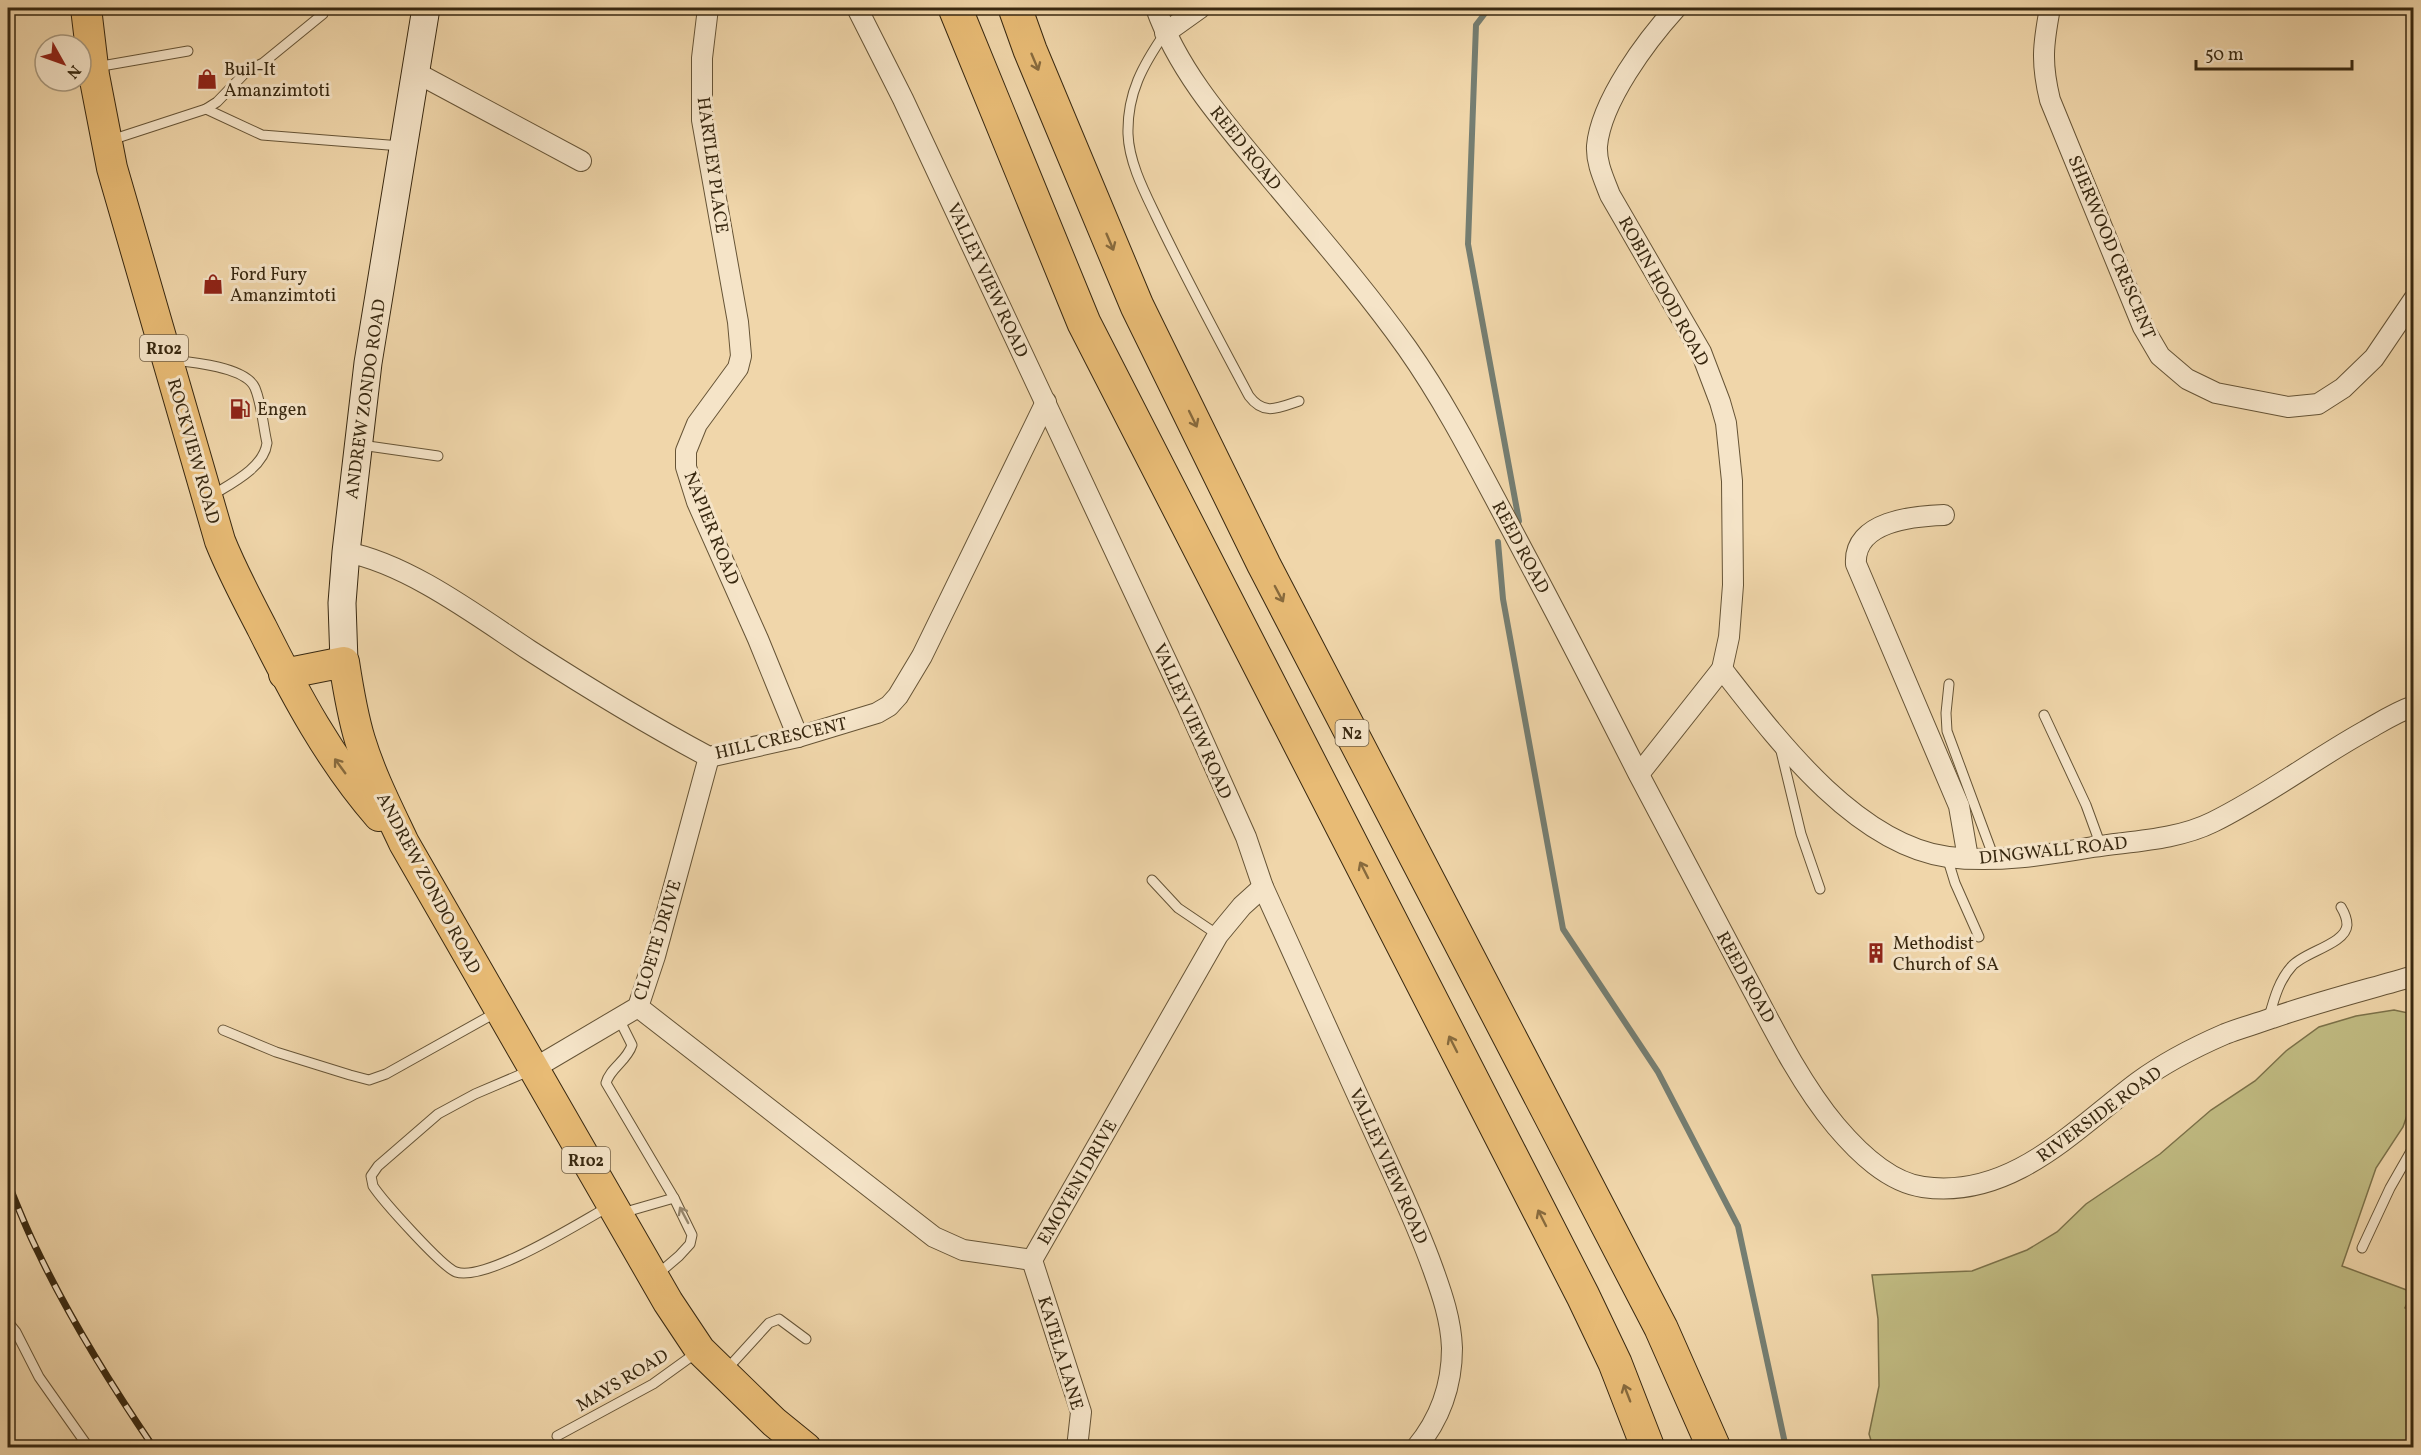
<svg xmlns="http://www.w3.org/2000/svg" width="2421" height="1455" viewBox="0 0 2421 1455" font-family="Vollkorn,serif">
  <rect width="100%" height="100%" fill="#f0d6aa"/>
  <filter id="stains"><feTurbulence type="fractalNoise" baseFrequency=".00333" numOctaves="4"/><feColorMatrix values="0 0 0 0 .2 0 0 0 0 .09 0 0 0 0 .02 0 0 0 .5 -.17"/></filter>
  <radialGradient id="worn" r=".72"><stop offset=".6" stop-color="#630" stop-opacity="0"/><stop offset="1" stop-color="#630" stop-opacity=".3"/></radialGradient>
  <!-- green -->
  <path fill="#c1bc83" stroke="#7c724a" stroke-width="1.5" d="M 2394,1010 L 2413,1014 L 2413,1098 L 2403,1127 L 2376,1168 L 2342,1266 L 2412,1292 L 2405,1308 L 2413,1312 L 2413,1447 L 1873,1447 L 1869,1434 L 1879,1386 L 1878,1319 L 1872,1275 L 1972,1271 L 2027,1250 L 2057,1232 L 2086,1204 L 2160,1154 L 2211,1110 L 2255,1081 L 2286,1051 L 2319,1027 L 2356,1016 Z"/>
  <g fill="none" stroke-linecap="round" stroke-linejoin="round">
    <!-- stream -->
    <g stroke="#757e72" stroke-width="6">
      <path d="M 1489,8 L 1476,25 L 1468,244 L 1519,521"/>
      <path d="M 1498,542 L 1503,599 L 1563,929 L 1658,1072 L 1738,1226 L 1786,1448"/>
    </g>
    <!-- lane casing -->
    <g stroke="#665436" stroke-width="11">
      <g id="lane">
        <path d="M 1165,33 C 1143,65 1127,93 1128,134 C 1129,162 1144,191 1156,216 C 1185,277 1217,336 1249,396 C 1264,416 1278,408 1299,401"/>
        <path d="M 96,67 L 188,51"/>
        <path d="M 206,109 L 262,135 L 401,146"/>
        <path d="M 111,140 L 206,109 L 217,102 L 247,71 L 263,63 L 323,14"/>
        <path d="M 172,360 C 192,362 246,367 255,388 C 262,405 263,426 267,443 C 264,468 230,484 211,496"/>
        <path d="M 361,445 L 438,456"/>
        <path d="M 1949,684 L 1946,713 L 1947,731 L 1994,858"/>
        <path d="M 2044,715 L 2086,805 L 2101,846"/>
        <path d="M 1780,747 L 1801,834 L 1820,889"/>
        <path d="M 1947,857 L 1955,883 L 1979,937"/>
        <path d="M 1152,880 L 1178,908 L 1218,935"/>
        <path d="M 2269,1017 C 2274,999 2279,980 2292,966 C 2304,952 2346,944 2347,925 C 2347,919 2344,912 2341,907"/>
        <path d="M 619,1019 L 632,1045 C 627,1061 610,1068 606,1083 L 674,1198 L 692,1235 L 690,1244 L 679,1256 L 658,1274"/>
        <path d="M 223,1030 L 276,1052 L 350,1075 L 369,1080 L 386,1074 L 497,1012"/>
        <path d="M 529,1071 L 475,1094 L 438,1114 L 378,1166 L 371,1176 L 373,1186 C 383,1201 442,1267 456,1272 C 486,1282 579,1223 608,1207"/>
        <path d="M 622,1213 L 674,1198"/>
        <path d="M 2362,1248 L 2390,1188 L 2414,1146"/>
        <path d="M 8,1322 L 16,1332 L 39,1377 L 89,1448"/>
        <path d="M 727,1369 L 769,1323 L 779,1319 L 806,1339"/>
        <path d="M 557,1436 L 653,1384 L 696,1353"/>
      </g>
    </g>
    <!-- street casing -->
    <g stroke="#665436" stroke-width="22">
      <g id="street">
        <path d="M 708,8 L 702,58 L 702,120 L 738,322 L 741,356 L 738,368 L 697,424 L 686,451 L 686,467 L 697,502 L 758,639 L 798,737"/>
        <path d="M 857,8 L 903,99 L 1187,705 L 1246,837 L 1263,887 C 1302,974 1342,1060 1381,1147 C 1399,1187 1418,1227 1433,1269 C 1442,1294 1451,1320 1452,1348 C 1452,1386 1441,1418 1416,1448"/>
        <path d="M 1156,8 C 1179,73 1227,126 1271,179 C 1317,234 1365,289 1407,348 C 1445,402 1475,461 1506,519 C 1551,603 1595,688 1638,773 C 1676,846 1715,919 1754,992 C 1777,1036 1804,1088 1836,1126 C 1858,1152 1888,1182 1923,1187 C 2011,1200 2075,1129 2138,1082 C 2164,1063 2195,1047 2225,1034 C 2240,1028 2256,1024 2272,1018 C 2318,1002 2366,990 2414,976"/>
        <path d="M 1676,8 C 1647,40 1601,101 1597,146 C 1596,163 1604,179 1610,195 L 1701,352 L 1720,402 L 1726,423 L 1732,481 L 1733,585 L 1729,637 L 1722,669"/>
        <path d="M 2050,8 C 2043,45 2041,63 2050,100 L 2143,327 L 2160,356 L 2187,379 L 2216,393 L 2288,407 L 2318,404 L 2343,388 L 2374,358 L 2414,299"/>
        <path d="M 1165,33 L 1200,8"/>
        <path d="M 415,72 L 581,161"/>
        <path d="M 1944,515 C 1914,516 1853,521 1856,564 L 1959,806 L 1968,858"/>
        <path d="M 346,552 C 408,564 476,615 529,650 C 588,688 647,724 709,757 L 798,737 L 877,713 L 889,706 L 898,696 L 922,656 L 1046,402"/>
        <path d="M 1639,774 L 1722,669 C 1776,738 1855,844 1948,857 C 1995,863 2047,855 2093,847 C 2132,841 2177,840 2213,822 C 2266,796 2313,760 2365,731 C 2381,722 2396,712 2414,706"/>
        <path d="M 638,1007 L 934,1237 L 963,1250 L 1032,1260"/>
        <path d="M 533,1069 L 638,1007 L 655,956 L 709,757"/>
        <path d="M 1032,1260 L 1218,935 L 1242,906 L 1263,887"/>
        <path d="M 1032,1260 L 1081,1412 L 1077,1448"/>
      </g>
    </g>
    <!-- secondary casing -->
    <g stroke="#382810" stroke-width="29">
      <path id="secondary" d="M 344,662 L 342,603 L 346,552 L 368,363 L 426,8"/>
    </g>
    <!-- primary casing -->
    <g stroke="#382810" stroke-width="32">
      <g id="primary">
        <path d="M 86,8 L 94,75 L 112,168 L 220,541 C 232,571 247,599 262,628 C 295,694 330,760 379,816"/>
        <path d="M 284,674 L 344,662 C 348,688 352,714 360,740 C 371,776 388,809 404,843 L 668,1302 L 700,1350 L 774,1422 L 806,1448"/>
      </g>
    </g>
    <!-- highway casing -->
    <g stroke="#382810" stroke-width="35">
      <g id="highway">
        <path d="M 955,8 L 1084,323 L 1583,1296 L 1615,1363 L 1648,1448"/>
        <path d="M 1015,8 L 1030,50 L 1137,306 L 1264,565 L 1661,1328 L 1714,1448"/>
      </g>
    </g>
    <!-- lane -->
    <use href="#lane" stroke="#f5e4c8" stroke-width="9"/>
    <!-- street -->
    <use href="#street" stroke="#f5e4c8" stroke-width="20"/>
    <!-- secondary -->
    <use href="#secondary" stroke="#f5e4c8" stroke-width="27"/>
    <!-- primary -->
    <use href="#primary" stroke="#e8bb75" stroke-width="30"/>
    <!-- highway -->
    <use href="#highway" stroke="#e8bb75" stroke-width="33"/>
    <!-- rail casing -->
    <g stroke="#382810" stroke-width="7">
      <path id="rail" d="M 8,1183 C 17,1205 26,1228 37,1250 C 70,1319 111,1385 154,1448"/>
    </g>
    <!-- rail -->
    <use href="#rail" stroke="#f5e4c8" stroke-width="4.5" stroke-dasharray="14" stroke-linecap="butt"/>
  </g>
  <!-- one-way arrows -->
  <defs><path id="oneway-shaft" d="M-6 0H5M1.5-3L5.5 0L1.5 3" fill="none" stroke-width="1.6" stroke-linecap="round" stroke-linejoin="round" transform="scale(1.5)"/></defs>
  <g stroke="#876a3d">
    <use href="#oneway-shaft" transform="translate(1035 62) rotate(67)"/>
    <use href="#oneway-shaft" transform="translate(1110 242) rotate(67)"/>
    <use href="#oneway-shaft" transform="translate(1193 419) rotate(64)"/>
    <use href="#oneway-shaft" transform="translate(1279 594) rotate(62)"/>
    <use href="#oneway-shaft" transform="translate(340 766) rotate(-126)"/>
    <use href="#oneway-shaft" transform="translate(1364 870) rotate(-117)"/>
    <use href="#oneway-shaft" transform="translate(1453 1044) rotate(-117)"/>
    <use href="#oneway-shaft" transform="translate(1542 1218) rotate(-117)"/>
    <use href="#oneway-shaft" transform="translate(1627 1393) rotate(-111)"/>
  </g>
  <use stroke="#96866c" href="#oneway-shaft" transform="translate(684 1215) rotate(-118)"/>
  <!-- icons -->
  <defs>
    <g id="shop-bare" transform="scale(1.62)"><path d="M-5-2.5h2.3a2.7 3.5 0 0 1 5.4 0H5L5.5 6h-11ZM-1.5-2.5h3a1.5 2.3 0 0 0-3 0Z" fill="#8f2418" stroke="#f5e4c8" stroke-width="2.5" paint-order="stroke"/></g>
    <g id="fuel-bare" transform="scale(1.62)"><path d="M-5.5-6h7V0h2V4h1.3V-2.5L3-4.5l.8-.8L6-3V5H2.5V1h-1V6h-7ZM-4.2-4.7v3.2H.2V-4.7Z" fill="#8f2418" stroke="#f5e4c8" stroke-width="2.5" paint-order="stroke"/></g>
    <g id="building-bare" transform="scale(1.62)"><path d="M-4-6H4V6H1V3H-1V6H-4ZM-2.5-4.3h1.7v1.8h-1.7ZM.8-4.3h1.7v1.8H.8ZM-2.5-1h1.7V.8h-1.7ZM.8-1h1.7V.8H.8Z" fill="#8f2418" stroke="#f5e4c8" stroke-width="2.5" paint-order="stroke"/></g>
  </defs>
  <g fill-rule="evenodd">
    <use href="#shop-bare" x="207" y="79"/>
    <use href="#shop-bare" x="213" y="284"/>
    <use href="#fuel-bare" x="240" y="409"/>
    <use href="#building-bare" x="1876" y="953"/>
  </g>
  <g text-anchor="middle" stroke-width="6" stroke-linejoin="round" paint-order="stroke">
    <!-- shield labels -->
    <g fill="#f5e4c8" stroke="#716047" stroke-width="1.5">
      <rect x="140" y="335" width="48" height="26" rx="4.5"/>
      <rect x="1335.5" y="720" width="33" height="26" rx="4.5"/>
      <rect x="562" y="1147" width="48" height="26" rx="4.5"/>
    </g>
    <g font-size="16" font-weight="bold" fill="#382810">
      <text x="164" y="354">R102</text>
      <text x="1352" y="739">N2</text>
      <text x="586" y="1166">R102</text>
    </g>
    <!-- poi labels -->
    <g font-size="18" fill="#382810" stroke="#f5e4c8" text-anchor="start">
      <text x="224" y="75">Buil-It<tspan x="224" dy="21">Amanzimtoti</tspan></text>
      <text x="230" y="280">Ford Fury<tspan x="230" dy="21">Amanzimtoti</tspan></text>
      <text x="257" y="415">Engen</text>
      <text x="1893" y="949">Methodist<tspan x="1893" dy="21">Church of SA</tspan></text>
    </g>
    <!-- street labels -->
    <g font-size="18" fill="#382810" stroke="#f5e4c8">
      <text transform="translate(1246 148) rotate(51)" y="6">REED ROAD</text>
      <text transform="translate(713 165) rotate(82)" y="6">HARTLEY PLACE</text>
      <text transform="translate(2112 247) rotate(67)" y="6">SHERWOOD CRESCENT</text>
      <text transform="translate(988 280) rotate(65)" y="6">VALLEY VIEW ROAD</text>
      <text transform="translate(1664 291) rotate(61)" y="6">ROBIN HOOD ROAD</text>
      <text transform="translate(365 399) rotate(-82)" y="6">ANDREW ZONDO ROAD</text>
      <text transform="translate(194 451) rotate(74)" y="6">ROCKVIEW ROAD</text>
      <text transform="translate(712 528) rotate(68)" y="6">NAPIER ROAD</text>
      <text transform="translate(1521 547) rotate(62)" y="6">REED ROAD</text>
      <text transform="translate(1193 721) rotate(66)" y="6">VALLEY VIEW ROAD</text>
      <text transform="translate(781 738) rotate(-13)" y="6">HILL CRESCENT</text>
      <text transform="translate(2053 850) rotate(-6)" y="6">DINGWALL ROAD</text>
      <text transform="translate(429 883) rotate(62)" y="6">ANDREW ZONDO ROAD</text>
      <text transform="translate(657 940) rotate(-73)" y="6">CLOETE DRIVE</text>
      <text transform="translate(1746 977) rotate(61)" y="6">REED ROAD</text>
      <text transform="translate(2099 1114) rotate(-36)" y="6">RIVERSIDE ROAD</text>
      <text transform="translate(1389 1166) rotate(66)" y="6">VALLEY VIEW ROAD</text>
      <text transform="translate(1077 1182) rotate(-60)" y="6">EMOYENI DRIVE</text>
      <text transform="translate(1061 1353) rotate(73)" y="6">KATELA LANE</text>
      <text transform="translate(622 1380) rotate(-31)" y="6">MAYS ROAD</text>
    </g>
  </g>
  <!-- margin -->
  <rect width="2421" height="1455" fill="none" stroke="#f0d6aa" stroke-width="30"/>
  <rect x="9" y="9" width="2403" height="1437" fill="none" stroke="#382810" stroke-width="3"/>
  <rect x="15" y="15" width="2391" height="1425" fill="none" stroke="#382810" stroke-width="1.5"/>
  <!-- north arrow -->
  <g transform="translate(63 63) rotate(130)"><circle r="28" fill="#f5e4c8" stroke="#a9997e" stroke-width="1.5"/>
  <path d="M0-4.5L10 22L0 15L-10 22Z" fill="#8f2418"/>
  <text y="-9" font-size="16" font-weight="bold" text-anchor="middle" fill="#382810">N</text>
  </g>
  <!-- scale -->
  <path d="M2196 60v9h156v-9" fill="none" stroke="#382810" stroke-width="3"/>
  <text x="2205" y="60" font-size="18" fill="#382810" stroke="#f5e4c8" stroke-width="4.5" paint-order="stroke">50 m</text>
  <rect width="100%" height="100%" filter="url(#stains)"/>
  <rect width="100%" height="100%" fill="url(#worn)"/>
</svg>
